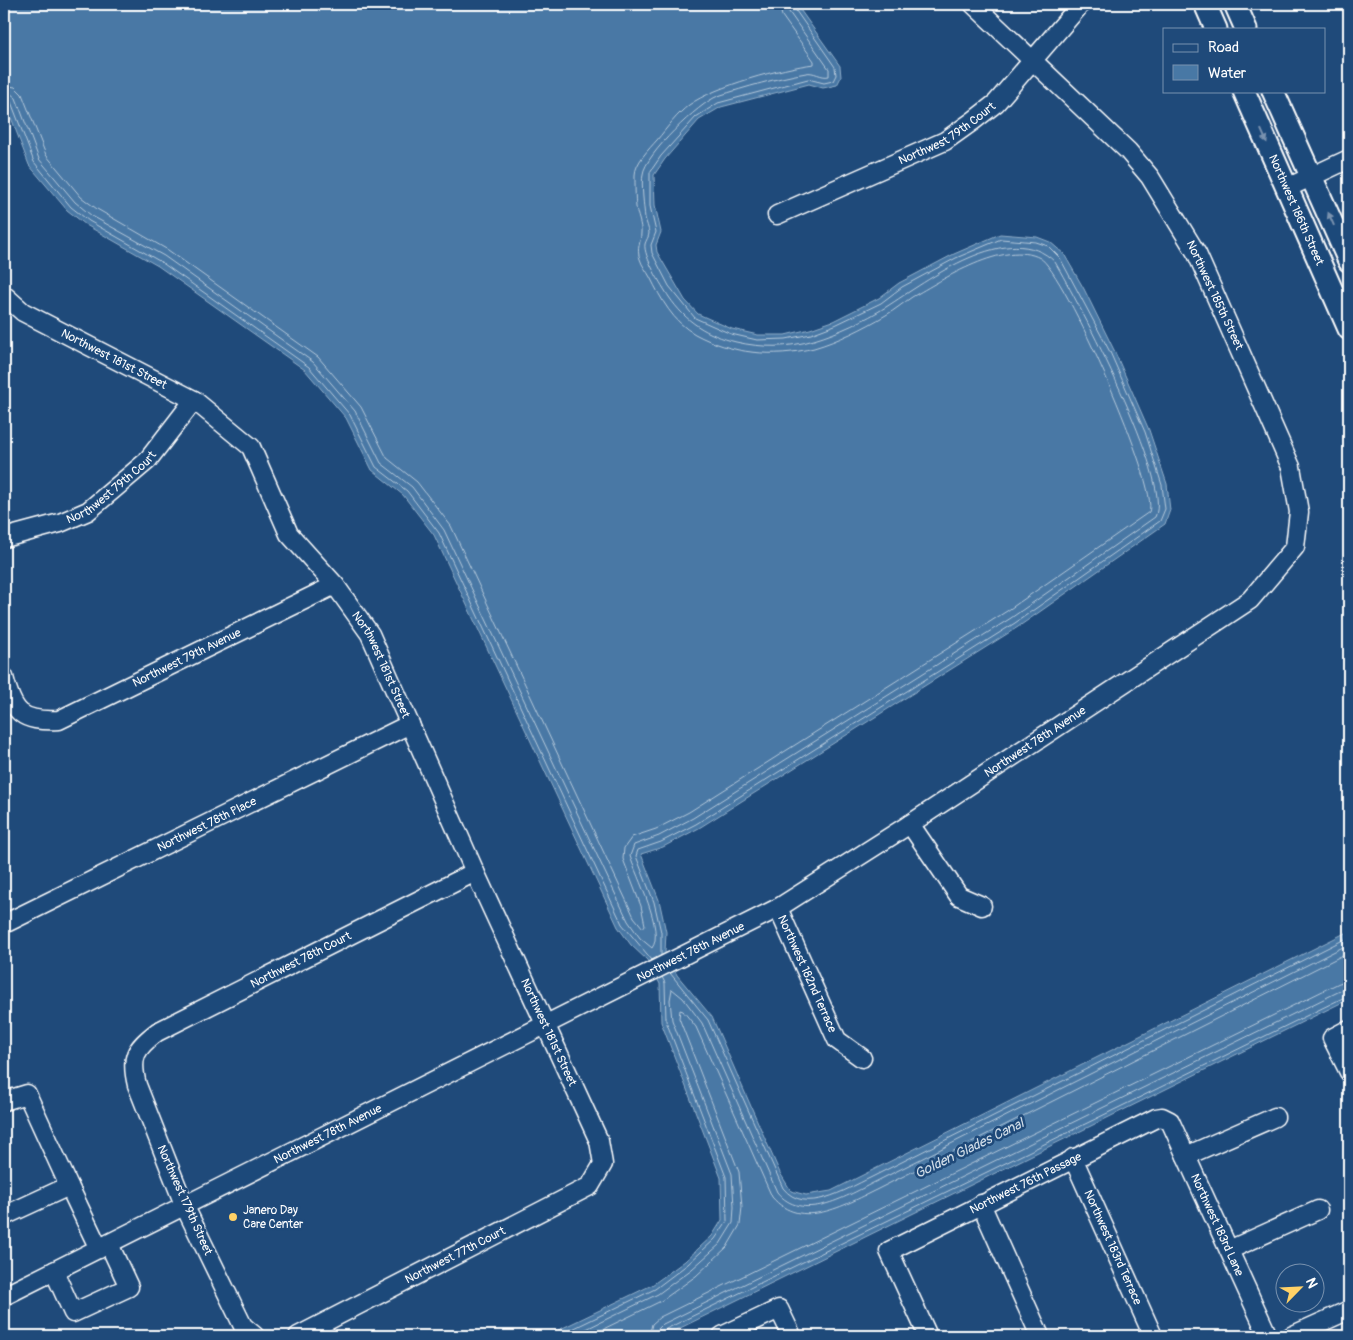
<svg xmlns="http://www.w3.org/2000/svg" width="1353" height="1340" viewBox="0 0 1353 1340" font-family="Pangolin,sans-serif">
  <rect width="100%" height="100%" fill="#1f4a7a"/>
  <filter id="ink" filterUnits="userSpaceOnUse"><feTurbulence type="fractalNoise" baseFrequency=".02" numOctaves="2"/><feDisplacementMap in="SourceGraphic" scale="10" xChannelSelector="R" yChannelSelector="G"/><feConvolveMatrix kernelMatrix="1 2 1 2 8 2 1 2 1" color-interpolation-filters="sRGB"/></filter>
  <g filter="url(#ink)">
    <!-- water -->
    <path fill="#4878a5" stroke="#91aec9" d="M 4,4 L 796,4 L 840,66 L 841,77 L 837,85 L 823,88 L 809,84 L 721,107 L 699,120 L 665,159 L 654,175 L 655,205 L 661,232 L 656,245 L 657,252 L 685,300 L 698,314 L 732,329 L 758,335 L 785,335 L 810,329 L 833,321 L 879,298 L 899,283 L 954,254 L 1000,234 L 1037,237 L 1050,242 L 1064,254 L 1084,289 L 1114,350 L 1149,430 L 1167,484 L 1170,510 L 1165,524 L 1018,627 L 699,828 L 663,847 L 641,854 L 659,900 L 666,932 L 665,952 L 677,975 L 712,1017 L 780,1173 L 791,1191 L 806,1195 L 831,1191 L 1349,931 L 1349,999 L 664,1336 L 546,1336 L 652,1285 L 685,1261 L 712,1236 L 722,1220 L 721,1178 L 661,1022 L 660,984 L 647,960 L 631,945 L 618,927 L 434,535 L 403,495 L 372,470 L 346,418 L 305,370 L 158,266 L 86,225 L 67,210 L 29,165 L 4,99 Z"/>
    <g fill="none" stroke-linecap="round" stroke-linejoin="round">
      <!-- shore -->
      <g stroke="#b6c9db" stroke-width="1">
        <path d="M 4,85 L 15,87 L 22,94 L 46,155 L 81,197 L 97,209 L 168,250 L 318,357 L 361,407 L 387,458 L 417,482 L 451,526 L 634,917 L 643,928 L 645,925 L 641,906 L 623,859 L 624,848 L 632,837 L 656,829 L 689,812 L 1007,611 L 1149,512 C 1160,488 1064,271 1040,258 C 1005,239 942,280 912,297 C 903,303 895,310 886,315 C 864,328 838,341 814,348 C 773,358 732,354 695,334 C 673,322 661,299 650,277 C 647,271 642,266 640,259 C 636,248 641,243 641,233 C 642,225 637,215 636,207 C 635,197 635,185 635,175 C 635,163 649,149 657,140 C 667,128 677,114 689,105 C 715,86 782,68 814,64 L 814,61 L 782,16 L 779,4"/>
        <path d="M 4,92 L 10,93 L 16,98 L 39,159 L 75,202 L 92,216 L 164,256 L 313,362 L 355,411 L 381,463 L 412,487 L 444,530 L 628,921 L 640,938 L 652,948 C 665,931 636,876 630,856 L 634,845 L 659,836 L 693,818 L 1011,618 L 1155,517 C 1174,482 1077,300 1055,262 C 1010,217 927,281 886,307 C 865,320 838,333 814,340 C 788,348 762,348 736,342 C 707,335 686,322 669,297 C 662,286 643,256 645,244 C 646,240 649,237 649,233 C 649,229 646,222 645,218 C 644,207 641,185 643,174 C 645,155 699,103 718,96 C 746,87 777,78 806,73 C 814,71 821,78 829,76 L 829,69 L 789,12 L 786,4"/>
        <path d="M 4,99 L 11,102 L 34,162 L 71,207 L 89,221 L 161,262 L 309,367 L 350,415 L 376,467 L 407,491 L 439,533 L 622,924 L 652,960"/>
        <path d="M 661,956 L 661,932 L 654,902 L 636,856 L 638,850 L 661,842 L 696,824 L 1015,623 L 1160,521 L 1165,509 L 1162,485 L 1145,432 L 1110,352 L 1060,258 L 1048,246 L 1036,242 L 1001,239 L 956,258 L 902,287 L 881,303 L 835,325 L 811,334 L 786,339 L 757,340 L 731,334 L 695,318 L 669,286 L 652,253 L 651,245 L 656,232 L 650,206 L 650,172 L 661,156 L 696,117 L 718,103 L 808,79 L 824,83 L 833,81 L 836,75 L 835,67 L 794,8 L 793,4"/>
        <path d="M 670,973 L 708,1020 L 783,1188 C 805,1216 846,1189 870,1178 L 1349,937"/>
        <path d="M 558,1336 L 655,1289 L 688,1264 L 715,1239 L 727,1221 L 726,1177 L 666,1021 L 665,983 L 662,977"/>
        <path d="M 572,1336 L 658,1294 L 692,1269 L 720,1244 L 733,1223 L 734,1207 L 732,1174 L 672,1020 L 670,1000 L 672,989 L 683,998 L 702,1023 L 777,1192 C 802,1223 845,1197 873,1183 L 1349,944"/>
        <path d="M 589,1336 L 661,1301 L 696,1276 L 727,1247 L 740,1225 L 742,1207 L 739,1172 L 679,1018 L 680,1010 L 683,1011 L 696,1027 L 772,1197 C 801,1231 845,1205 876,1190 L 1349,952"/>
        <path d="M 649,1336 L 652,1324 L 660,1317 L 1339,983 L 1349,981"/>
        <path d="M 656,1336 L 658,1329 L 663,1324 L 1342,990 L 1349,988"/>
        <path d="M 663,1336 L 666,1329 L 1349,995"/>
      </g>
      <!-- minor casing -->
      <g stroke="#fff" stroke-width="21">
        <g id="minor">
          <path d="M 1287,188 L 1349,159"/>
          <path id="s1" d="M 777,215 L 945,141 L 973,121 L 996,103 L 1081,4"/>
          <path id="s2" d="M 4,295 L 23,312 L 194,400 L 251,447 L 289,534 L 335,585 L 370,634 L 475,872 L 599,1141 L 603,1164 L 590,1186 L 298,1336"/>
          <path id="s3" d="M 4,538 L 60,523 L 88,511 L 147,461 L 194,400"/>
          <path id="s4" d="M 4,677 C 13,713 21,722 59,720 L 335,585"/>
          <path d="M 910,824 L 959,896 L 982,906"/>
          <path id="s5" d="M 778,908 L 837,1040 L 862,1058"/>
          <path id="s6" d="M 4,924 L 410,724"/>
          <path d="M 1349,1029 L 1332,1038 L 1349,1072"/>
          <path d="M 4,1101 L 27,1094 L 69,1186 L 4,1216"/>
          <path d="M 1186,1156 L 1275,1117"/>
          <path id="s7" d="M 1073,1158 L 1153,1336"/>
          <path d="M 69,1186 L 99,1249"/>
          <path d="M 981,1204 L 1040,1336"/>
          <path d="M 1229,1250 L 1318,1210"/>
          <path d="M 54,1271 L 73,1313 L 129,1287 L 109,1244"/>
          <path id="s8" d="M 4,1296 L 778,908 L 910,824 L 1250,600 L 1295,547 L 1299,512 L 1291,467 L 1197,254 L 1150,177 L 1128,151 L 973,4"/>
          <path id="s9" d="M 255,1336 L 243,1326 L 185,1207 L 137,1085 C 130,1057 135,1049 157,1032 L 475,872"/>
          <path d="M 722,1336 L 779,1309 L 792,1336"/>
          <path id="s10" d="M 928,1336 L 889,1251 L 1156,1118 L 1162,1117 L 1170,1121 L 1268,1336"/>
          <path d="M 1291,1336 L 1349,1310"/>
        </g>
      </g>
      <!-- major casing -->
      <g stroke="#fff" stroke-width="25">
        <g id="major">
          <path d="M 1205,4 L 1216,29"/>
          <path d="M 1235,4 L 1246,29"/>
          <path id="s11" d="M 1244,91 L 1349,329"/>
          <path d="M 1273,91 L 1349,261"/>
        </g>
      </g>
      <!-- minor -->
      <use href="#minor" stroke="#1f4a7a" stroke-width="18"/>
      <!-- major -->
      <use href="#major" stroke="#1f4a7a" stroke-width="21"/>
    </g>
    <!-- one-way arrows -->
    <defs><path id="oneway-solid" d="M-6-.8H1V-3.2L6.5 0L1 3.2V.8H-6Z" transform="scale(1.25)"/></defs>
    <g fill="#7992af">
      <use href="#oneway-solid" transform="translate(1264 136) rotate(66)"/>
      <use href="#oneway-solid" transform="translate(1331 219) rotate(-114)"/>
    </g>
  </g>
  <!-- markers -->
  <circle fill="#ffd166" stroke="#1f4a7a" stroke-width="2" cx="233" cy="1217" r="5"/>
  <g text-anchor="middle" stroke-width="5" stroke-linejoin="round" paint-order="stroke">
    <!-- street labels -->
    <g font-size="12" fill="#fff" stroke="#1f4a7a">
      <text dy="4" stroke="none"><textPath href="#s1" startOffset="189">Northwest 79th Court</textPath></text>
      <text dy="4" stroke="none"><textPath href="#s11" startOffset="130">Northwest 186th Street</textPath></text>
      <text transform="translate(1215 295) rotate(65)" y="4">Northwest 185th Street</text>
      <text dy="4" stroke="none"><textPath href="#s2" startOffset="128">Northwest 181st Street</textPath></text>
      <text dy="4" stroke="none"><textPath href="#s3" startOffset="121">Northwest 79th Court</textPath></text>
      <text dy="4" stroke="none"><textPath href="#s4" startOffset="222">Northwest 79th Avenue</textPath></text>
      <text dy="4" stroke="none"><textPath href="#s2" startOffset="548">Northwest 181st Street</textPath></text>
      <text dy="4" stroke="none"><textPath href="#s8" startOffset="1172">Northwest 78th Avenue</textPath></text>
      <text dy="4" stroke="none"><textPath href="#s6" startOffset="226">Northwest 78th Place</textPath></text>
      <text dy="4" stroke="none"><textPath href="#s8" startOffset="768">Northwest 78th Avenue</textPath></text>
      <text dy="4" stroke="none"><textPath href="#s9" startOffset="502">Northwest 78th Court</textPath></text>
      <text dy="4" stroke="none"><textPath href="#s5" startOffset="72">Northwest 182nd Terrace</textPath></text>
      <text dy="4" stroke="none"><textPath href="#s2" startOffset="952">Northwest 181st Street</textPath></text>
      <text dy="4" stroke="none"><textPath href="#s8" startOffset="362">Northwest 78th Avenue</textPath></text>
      <text dy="4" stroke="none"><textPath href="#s10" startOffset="246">Northwest 76th Passage</textPath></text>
      <text transform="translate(185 1200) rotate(66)" y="4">Northwest 179th Street</text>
      <text dy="4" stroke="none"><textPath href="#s10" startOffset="521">Northwest 183rd Lane</textPath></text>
      <text dy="4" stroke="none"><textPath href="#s7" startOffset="98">Northwest 183rd Terrace</textPath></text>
      <text transform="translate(455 1255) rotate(-27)" y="4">Northwest 77th Court</text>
    </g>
    <!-- poi labels -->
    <g font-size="12" fill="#fff" stroke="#1f4a7a" text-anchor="start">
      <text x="243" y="1214">Janero Day<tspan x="243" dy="14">Care Center</tspan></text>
    </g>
    <!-- water labels -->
    <g font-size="14" font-style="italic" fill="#d1dde8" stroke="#1f4a7a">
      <text transform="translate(969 1148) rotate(-26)" y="5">Golden Glades Canal</text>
    </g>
  </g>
  <!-- margin -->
  <rect width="1353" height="1340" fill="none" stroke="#1f4a7a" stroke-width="20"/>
  <rect x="10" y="10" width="1333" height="1320" fill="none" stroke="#fff" stroke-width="2" filter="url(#ink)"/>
  <!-- legend -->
  <rect x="1163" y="28" width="162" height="65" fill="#1f4a7a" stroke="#7992af"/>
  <rect x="1173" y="44" width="25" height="8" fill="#1f4a7a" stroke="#7992af"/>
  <text x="1208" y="52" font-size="15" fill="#ffffff">Road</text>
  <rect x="1173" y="65" width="25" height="15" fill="#4878a5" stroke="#7992af"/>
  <text x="1208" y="78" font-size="15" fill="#ffffff">Water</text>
  <!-- north arrow -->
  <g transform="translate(1300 1288) rotate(66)"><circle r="24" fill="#1f4a7a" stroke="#7992af"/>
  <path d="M0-4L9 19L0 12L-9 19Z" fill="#ffd166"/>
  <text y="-8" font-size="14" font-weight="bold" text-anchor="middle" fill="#ffffff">N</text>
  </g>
</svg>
